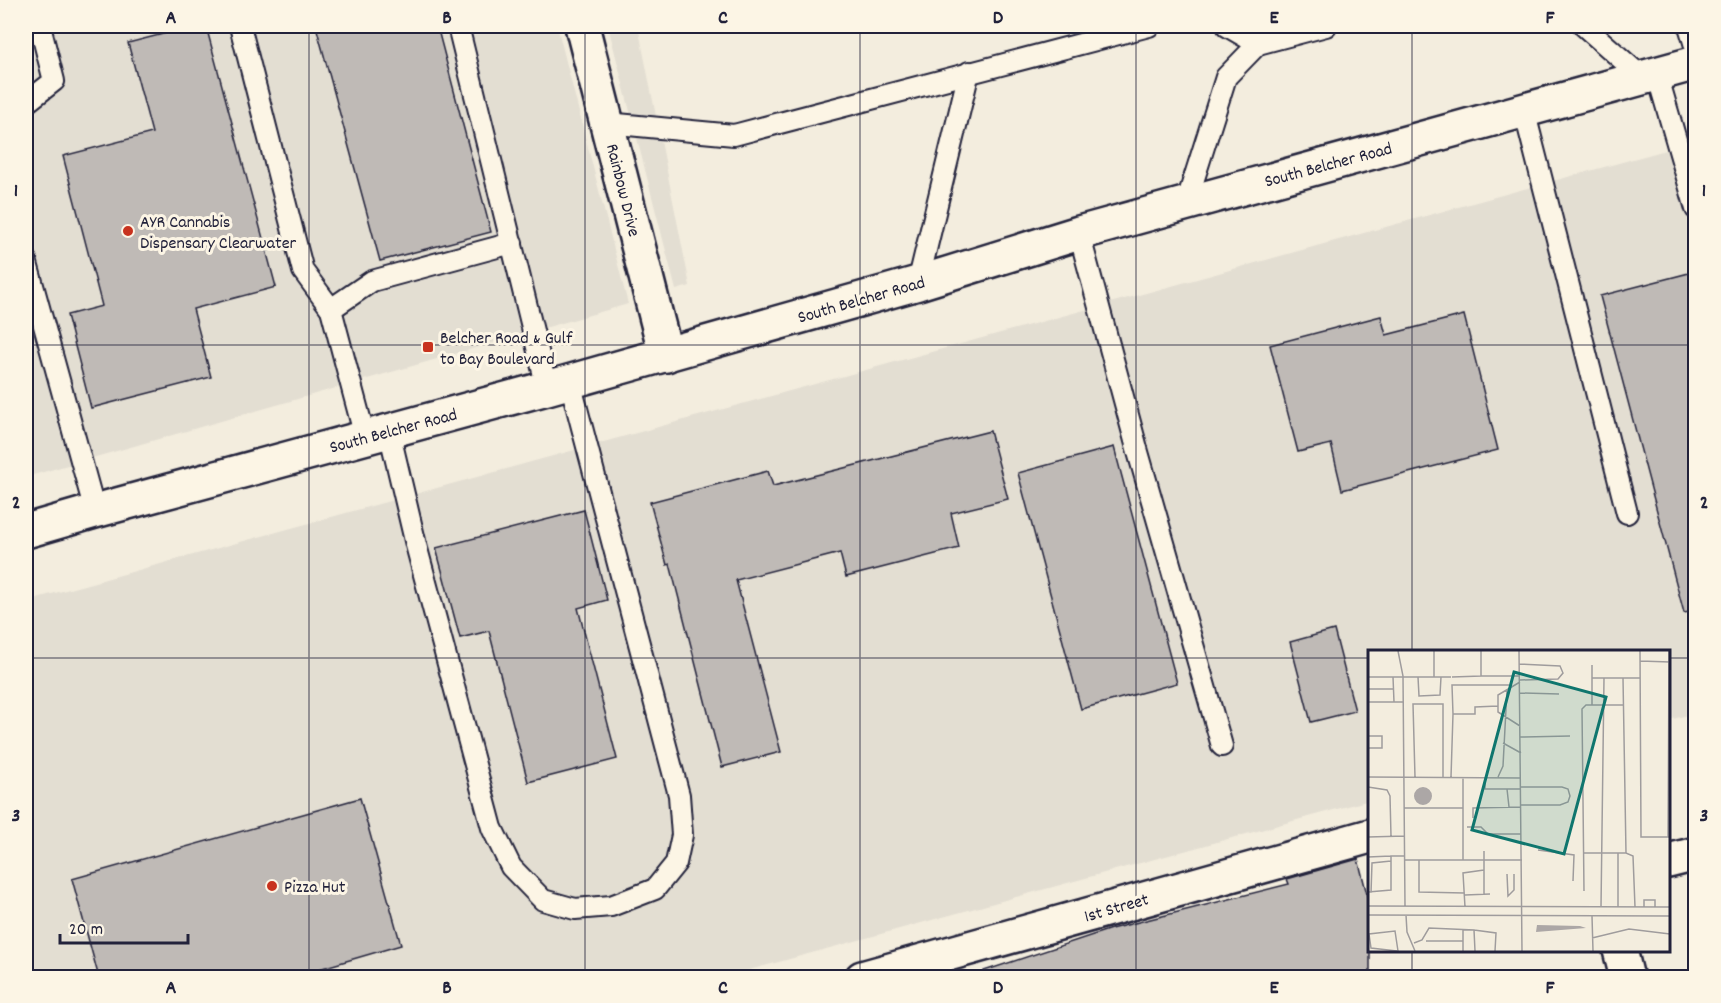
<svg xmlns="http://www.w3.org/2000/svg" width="1721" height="1003" viewBox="0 0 1721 1003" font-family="Dekko,sans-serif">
  <rect width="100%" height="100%" fill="#f3edde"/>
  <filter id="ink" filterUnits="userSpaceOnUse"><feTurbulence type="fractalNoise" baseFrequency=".0167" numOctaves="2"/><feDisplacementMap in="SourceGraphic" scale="12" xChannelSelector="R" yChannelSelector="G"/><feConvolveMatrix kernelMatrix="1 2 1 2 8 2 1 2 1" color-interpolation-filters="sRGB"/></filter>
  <g filter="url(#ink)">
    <!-- built -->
    <g fill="#e3ded2">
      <path d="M 26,26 L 557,26 L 628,304 L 26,477 Z"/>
      <path d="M 608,26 L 638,26 L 690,286 L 676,290 Z"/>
      <path d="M 1695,142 L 1695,713 L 1669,720 L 1668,652 L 1370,652 L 1370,800 L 724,977 L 26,978 L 26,601 Z"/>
    </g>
    <!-- building -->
    <g fill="#bfbab6" stroke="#22223b" stroke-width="1.5">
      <path d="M 194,26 L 206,26 L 276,287 L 193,309 L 211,377 L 91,408 L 67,315 L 102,306 L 63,156 L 152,133 L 128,43 Z"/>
      <path d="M 316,26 L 437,26 L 491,232 L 380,261 Z"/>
      <path d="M 1689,273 L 1695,297 L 1695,611 L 1684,613 L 1600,296 Z"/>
      <path d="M 1464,315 L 1498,450 L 1342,490 L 1331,444 L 1298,452 L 1270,345 L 1381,316 L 1386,335 Z"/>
      <path d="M 990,431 L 1008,499 L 951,513 L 959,548 L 846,577 L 840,553 L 736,580 L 781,752 L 722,767 L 670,564 L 667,565 L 650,502 L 768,471 L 773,486 Z"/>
      <path d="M 1114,447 L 1177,683 L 1081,709 L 1018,473 Z"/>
      <path d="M 584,510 L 607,600 L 578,608 L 617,759 L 528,782 L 489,631 L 460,638 L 436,548 Z"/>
      <path d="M 1334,630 L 1355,711 L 1311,722 L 1290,642 Z"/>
      <path d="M 360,798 L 401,945 L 288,978 L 99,978 L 72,879 Z"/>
      <path d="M 1358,859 L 1370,906 L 1370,978 L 985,978 L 984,971 L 1111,929 L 1289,884 L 1287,879 Z"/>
    </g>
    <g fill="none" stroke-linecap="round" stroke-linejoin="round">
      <!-- service casing -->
      <g stroke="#22223b" stroke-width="24">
        <g id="service">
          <path d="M 240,26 L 303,271 L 331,309 L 365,437"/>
          <path d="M 458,26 L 547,388"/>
          <path d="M 1227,26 L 1258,44"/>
          <path d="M 1584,26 L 1643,78"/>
          <path d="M 1689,26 L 1696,49"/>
          <path d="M 1258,44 L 1260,26"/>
          <path d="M 1657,74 L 1696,209"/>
          <path d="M 26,103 L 54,81 L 40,26"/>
          <path d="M 1524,110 L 1627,513"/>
          <path d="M 607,123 L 734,135 L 1149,26"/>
          <path d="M 1186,204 L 1226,77 L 1258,44 L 1326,26"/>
          <path d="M 1079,233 L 1138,452 L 1222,746"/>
          <path d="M 26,260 L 95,511"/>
          <path d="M 918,283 L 969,72"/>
          <path d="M 331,309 L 372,281 L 512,243"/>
          <path d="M 389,431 L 416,545 L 492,828 L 511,867 L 543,900 L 575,909 L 611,906 L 655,889 L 676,863 L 682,835 L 679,795 L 570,382"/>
        </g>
      </g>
      <!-- minor casing -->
      <g stroke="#22223b" stroke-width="38">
        <g id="minor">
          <path d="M 582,26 L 666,355"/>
          <path d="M 1668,861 L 1696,854"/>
          <path d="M 1620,950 L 1627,978"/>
          <path d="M 862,978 L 1370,836"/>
        </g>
      </g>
      <!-- secondary casing -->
      <g stroke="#22223b" stroke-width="38">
        <path id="secondary" d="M 26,531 L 95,511 L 547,388 L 918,283 L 1079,233 L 1696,63"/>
      </g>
      <!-- service -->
      <use href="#service" stroke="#fcf5e5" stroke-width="20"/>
      <!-- minor -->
      <use href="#minor" stroke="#fcf5e5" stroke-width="33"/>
      <!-- secondary -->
      <use href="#secondary" stroke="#fcf5e5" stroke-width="33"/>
    </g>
  </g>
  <!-- grid -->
  <path fill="none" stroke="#22223b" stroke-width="1.5" stroke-opacity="0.55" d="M 309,26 L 309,978M 585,26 L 585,978M 860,26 L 860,978M 1136,26 L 1136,978M 1412,26 L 1412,652M 26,345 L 1696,345M 26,658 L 1370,658M 1668,658 L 1696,658M 1412,950 L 1412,978"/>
  <!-- markers -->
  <g fill="#c8321e" stroke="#fcf5e5" stroke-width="2">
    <circle cx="128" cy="231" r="6"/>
    <rect x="422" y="341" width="12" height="12" rx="3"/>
    <circle cx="272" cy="886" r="6"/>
  </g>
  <g text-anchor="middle" stroke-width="6" stroke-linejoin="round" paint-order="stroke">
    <!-- street labels -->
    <g font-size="18" fill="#22223b" stroke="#fcf5e5">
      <text transform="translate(1328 164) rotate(-15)" y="6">South Belcher Road</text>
      <text transform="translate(624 190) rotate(76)" y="6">Rainbow Drive</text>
      <text transform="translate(861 299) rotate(-16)" y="6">South Belcher Road</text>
      <text transform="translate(393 430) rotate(-15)" y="6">South Belcher Road</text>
      <text transform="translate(1116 907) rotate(-16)" y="6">1st Street</text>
    </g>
    <!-- poi labels -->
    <g font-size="18" fill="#22223b" stroke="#fcf5e5" text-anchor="start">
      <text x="140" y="227">AYR Cannabis<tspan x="140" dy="21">Dispensary Clearwater</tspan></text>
      <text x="440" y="343">Belcher Road &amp; Gulf<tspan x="440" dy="21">to Bay Boulevard</tspan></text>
      <text x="284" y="892">Pizza Hut</text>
    </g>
  </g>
  <!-- overview -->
  <g transform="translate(1368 650)">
    <rect width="302" height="302" fill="#f3edde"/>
    <path d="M46 146a9 9 0 1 1 18 0a9 9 0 1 1-18 0ZM 169,275 L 212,276 L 218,278 L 168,282 Z" fill="#aca7a6"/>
    <path fill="none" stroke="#9f9c9d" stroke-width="1.5" d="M 30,1 L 35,26 L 37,256M 66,1 L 66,27M 151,1 L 154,301M 272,1 L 273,187 L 302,187M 272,11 L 302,12M 151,14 L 192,16 L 195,23 L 190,29 L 152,30M 224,15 L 224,55M 113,26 L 152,26M 0,27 L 83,27M 25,27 L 26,52M 50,27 L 51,46 L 72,45 L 73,27M 84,27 L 113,26 L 113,1M 224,28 L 272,28M 255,28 L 258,203M 152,32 L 130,45 L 130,62 L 152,76M 0,39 L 26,39M 152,43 L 191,44M 0,52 L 35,52M 130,56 L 107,57 L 107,64 L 85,64 L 84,35 L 141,35M 0,86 L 14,86 L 14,98 L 0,98M 152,87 L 202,86M 135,93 L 153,103M 0,127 L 153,128M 47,127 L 45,54 L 75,54 L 75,127M 83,127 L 85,64M 117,127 L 117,139 L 153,139M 130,127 L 135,116 L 139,40M 0,137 L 19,140 L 22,146 L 23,186M 153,137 L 194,137 L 200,139 L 202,146 L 200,152 L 192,155 L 153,155M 139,139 L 141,157M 36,158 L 95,158M 105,168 L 105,158 L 153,157M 99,177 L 113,177 L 120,184 L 153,184M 0,187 L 37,186M 300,187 L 301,1M 170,200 L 206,205 L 205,231M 116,201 L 116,244M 215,203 L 258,203 L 265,206 L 267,257M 0,207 L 23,206M 37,210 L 154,210M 51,210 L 51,242 L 96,243M 95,210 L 95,127M 139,224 L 140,246 L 146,240 L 146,224M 216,241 L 214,59 L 218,55 L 255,55M 0,242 L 23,240 L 23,206 L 37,206M 3,243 L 4,213 L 23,211M 97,245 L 122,244M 0,256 L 302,257M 97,257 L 95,223 L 116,220M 233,257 L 236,28M 250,257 L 250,203M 276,257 L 276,250 L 287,250 L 287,257M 0,265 L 302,266M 38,265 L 39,282 L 47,301M 224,266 L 225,301M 106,280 L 128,283 L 127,301M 224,288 L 261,279 L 302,284M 58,291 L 95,291M 46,293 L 54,290 L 61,278 L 106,280 L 107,301M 29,301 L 3,298 L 1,284 L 27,281 L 30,301M 95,301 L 95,280"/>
    <path fill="#0f766e" fill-opacity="0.15" stroke="#0f766e" stroke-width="3" d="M 146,22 L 238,47 L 196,204 L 104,180 Z"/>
    <rect width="302" height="302" fill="none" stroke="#22223b" stroke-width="3"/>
  </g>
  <!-- margin -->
  <rect width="1721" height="1003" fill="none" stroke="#fcf5e5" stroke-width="66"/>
  <!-- scale -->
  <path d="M60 934v9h128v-9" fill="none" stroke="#22223b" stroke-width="3"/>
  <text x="69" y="934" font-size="18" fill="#22223b" stroke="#fcf5e5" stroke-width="4.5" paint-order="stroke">20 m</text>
  <rect x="33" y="33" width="1655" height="937" fill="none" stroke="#22223b" stroke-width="2"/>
  <g font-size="20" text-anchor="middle" font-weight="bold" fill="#22223b">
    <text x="171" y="23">A</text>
    <text x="447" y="23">B</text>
    <text x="723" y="23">C</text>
    <text x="998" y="23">D</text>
    <text x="1274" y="23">E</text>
    <text x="1550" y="23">F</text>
    <text x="16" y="196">1</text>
    <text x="1704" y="196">1</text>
    <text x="16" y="508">2</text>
    <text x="1704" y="508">2</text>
    <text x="16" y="821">3</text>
    <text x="1704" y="821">3</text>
    <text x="171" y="993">A</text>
    <text x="447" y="993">B</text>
    <text x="723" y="993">C</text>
    <text x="998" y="993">D</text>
    <text x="1274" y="993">E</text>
    <text x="1550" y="993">F</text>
  </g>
</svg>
